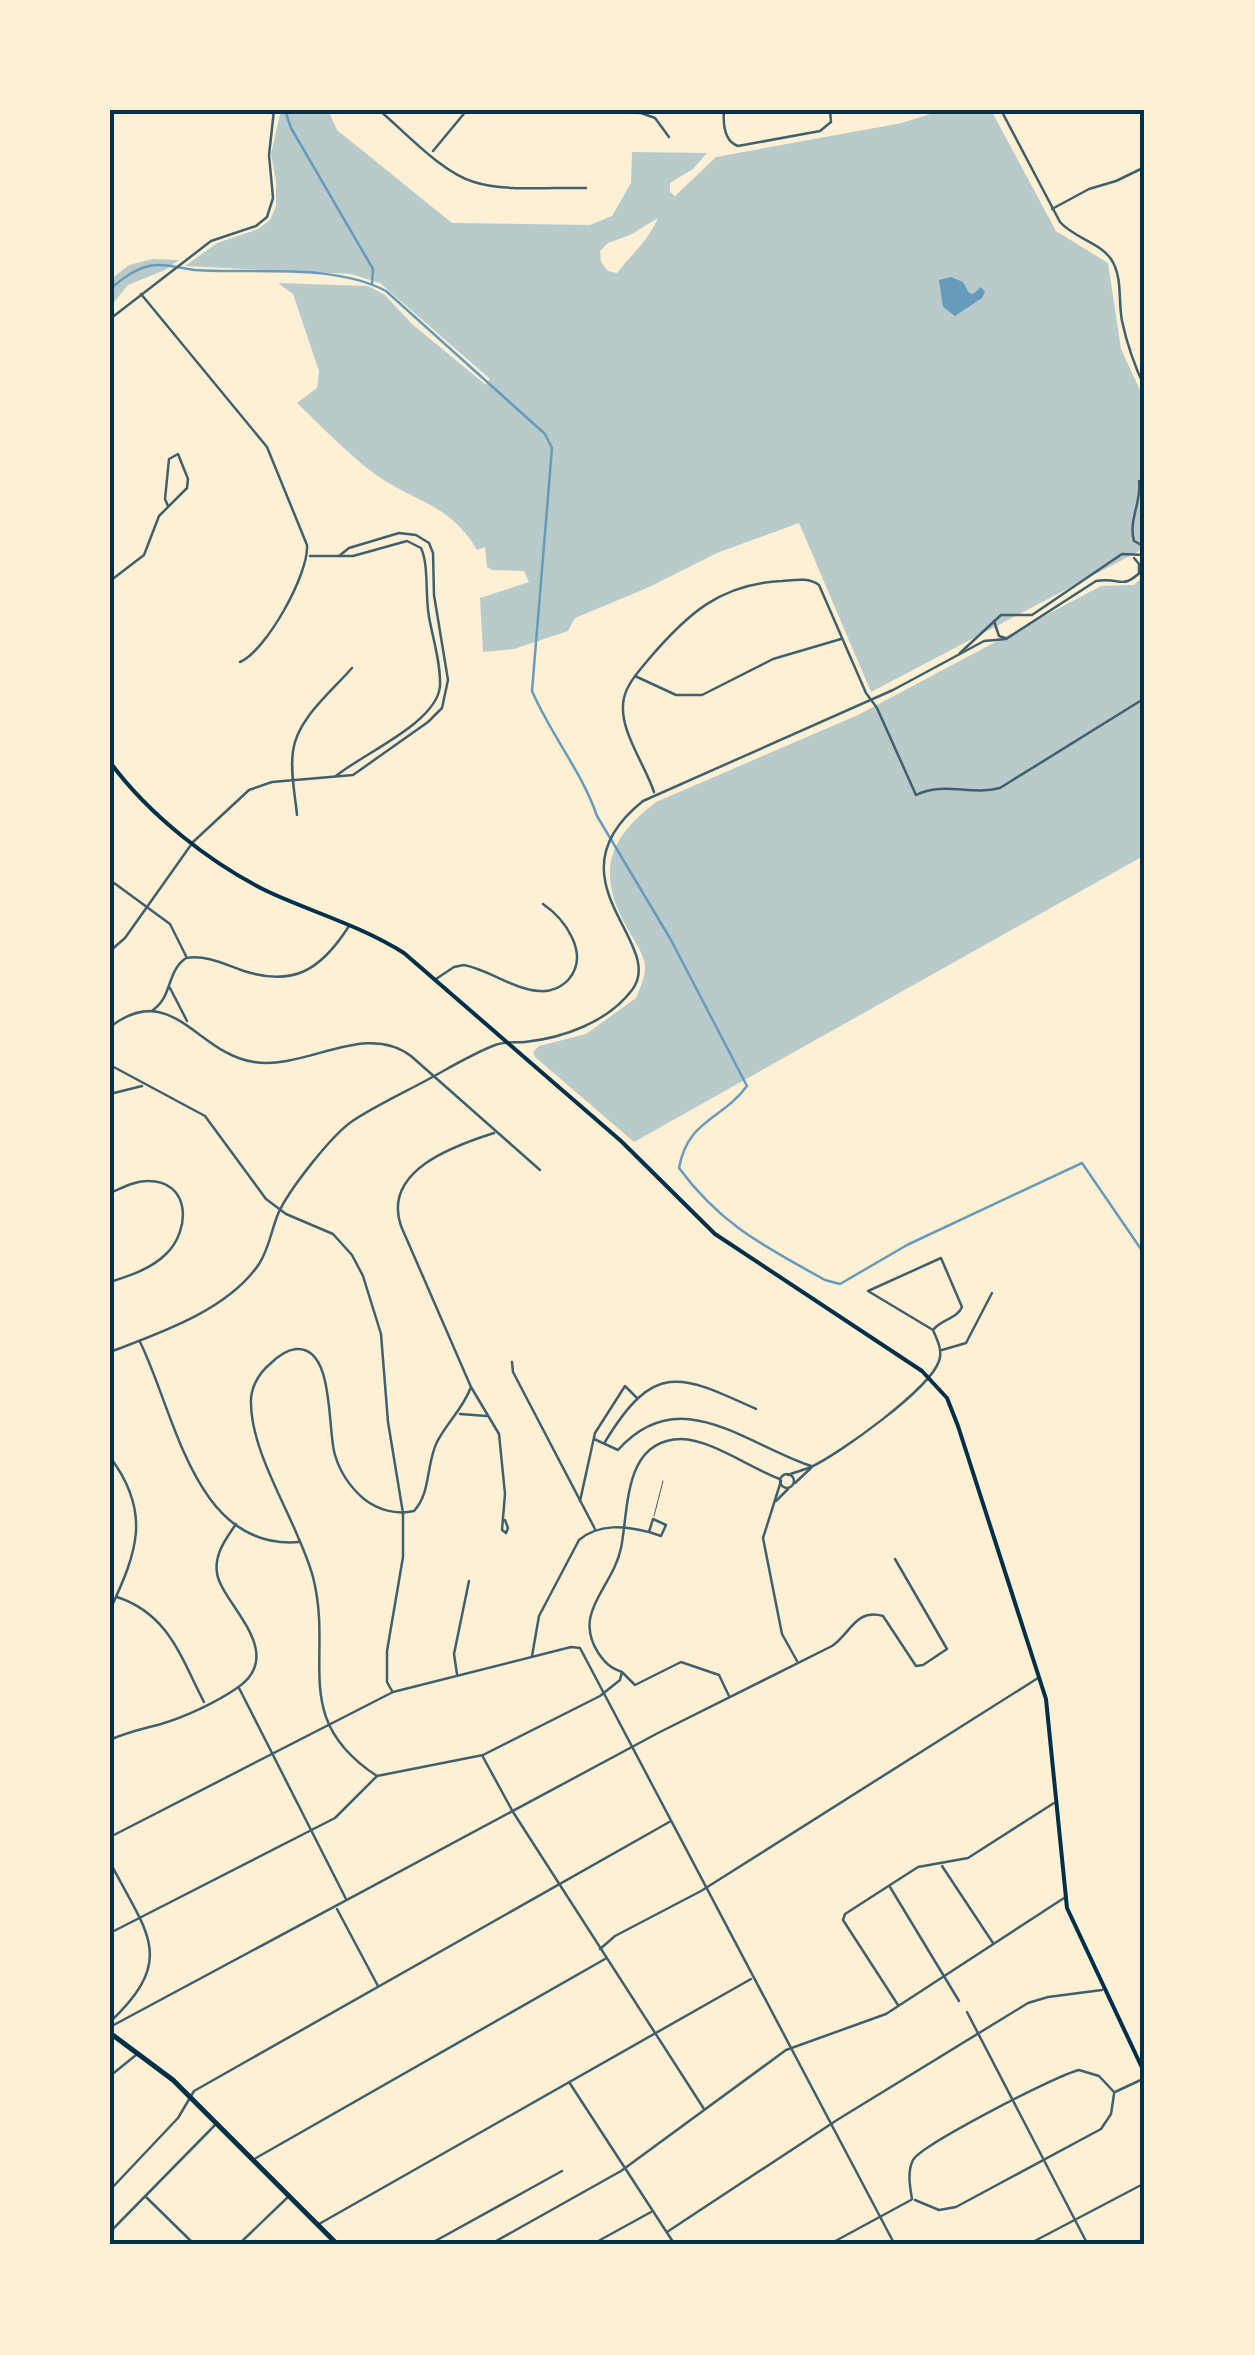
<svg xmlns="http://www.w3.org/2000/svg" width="1255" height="2355" viewBox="0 0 1255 2355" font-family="Karla,sans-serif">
  <rect width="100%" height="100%" fill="#fdf0d5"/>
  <!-- green -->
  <g fill="#b9caca" fill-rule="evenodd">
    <path d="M 281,110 L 328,110 L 337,130 L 452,223 L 590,225 L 612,216 L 631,183 L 632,152 L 707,153 L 693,169 L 670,183 L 670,192 L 675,196 L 716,157 L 902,123 L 943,110 L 991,110 L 1056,231 L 1108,263 L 1121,349 L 1145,401 L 1145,548 L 871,692 L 799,523 L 717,553 L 647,588 L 575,618 L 568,631 L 514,649 L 483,652 L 480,598 L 529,582 L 524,571 L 492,570 L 487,567 L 485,547 L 477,550 C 449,502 412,502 372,472 C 345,451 321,426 297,403 L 317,388 L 319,371 L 293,294 L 278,283 L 368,286 L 385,295 L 412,324 L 486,385 L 490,379 L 380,283 L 351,274 L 185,266 L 217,243 L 258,229 L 270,220 L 276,206 L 276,181 L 271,154 ZM 658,218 C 645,245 635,250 617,273 L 608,271 L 601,262 L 600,251 L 608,243 L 630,235 Z"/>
    <path d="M 153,259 L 179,260 L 165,270 L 128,285 L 110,307 L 110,280 L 129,265 Z"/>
    <path d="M 1145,574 L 1145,855 L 634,1142 L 535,1057 L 533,1052 L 539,1046 L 586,1034 L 636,998 C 640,988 645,978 645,967 C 644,952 632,938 625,924 C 596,870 610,837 656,802 L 858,715 L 1101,586 L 1134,585 Z"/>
  </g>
  <!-- water -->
  <path fill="#669bbc" d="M 951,277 L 963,282 L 969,293 L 973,294 L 981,287 L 985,292 L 982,298 L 955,316 L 943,307 L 939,280 Z"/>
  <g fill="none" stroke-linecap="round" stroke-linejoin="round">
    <!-- stream -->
    <g stroke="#669bbc" stroke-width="2.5">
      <path d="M 285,110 L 291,128 L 373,269 L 372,284"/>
      <path d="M 110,289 C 122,279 133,270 149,266 C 165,263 180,268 195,270 C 255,274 333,263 386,291 L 545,434 L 552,448 L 532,691 C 551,735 582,772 597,816 L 671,940 L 747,1086 C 722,1120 688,1119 679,1168 C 721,1225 764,1246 825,1280 L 840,1284 L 907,1245 L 1082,1163 L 1145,1255"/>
    </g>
    <!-- service -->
    <path stroke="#3f606c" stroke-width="1" d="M 654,1516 L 663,1481"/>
    <!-- minor -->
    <g stroke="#3f606c" stroke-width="2.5">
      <path d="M 261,110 L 272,113"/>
      <path d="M 379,110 C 405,132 442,173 474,182 C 505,192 553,187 586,188"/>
      <path d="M 553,110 L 641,113 L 655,118 L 669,137"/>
      <path d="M 724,110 C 723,123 724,141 738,146 L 820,131 L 831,122 L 830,110"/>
      <path d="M 1001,110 L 1060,222 C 1074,238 1099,242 1111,259 C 1123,277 1118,301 1122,321 C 1127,344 1135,367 1145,388"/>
      <path d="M 433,151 L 467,110"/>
      <path d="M 1052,209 L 1089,189 L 1116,181 L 1145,167"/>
      <path d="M 141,294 L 267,447 L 307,545 C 309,574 266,651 240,662"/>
      <path d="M 110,319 L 211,241 L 256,226 L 267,217 L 273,198 L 269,155 L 274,110"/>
      <path d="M 1139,481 C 1142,501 1128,521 1134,541 L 1145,547"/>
      <path d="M 310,556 L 353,556 L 407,541 L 421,548 C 429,565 425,596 429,617 C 433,639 441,664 440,686 C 437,723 362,754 336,776"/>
      <path d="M 1134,558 L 1139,564 L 1139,573"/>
      <path d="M 110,581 L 144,555 L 159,516 L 187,488 L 188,479 L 178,454 L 169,459 L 165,499 L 168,506"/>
      <path d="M 994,621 L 999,636 L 1005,638"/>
      <path d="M 960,653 L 1001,615 L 1032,615 L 1122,554 L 1145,555"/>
      <path d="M 635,676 L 676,695 L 702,695 L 773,659 L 841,639"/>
      <path d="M 654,792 C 645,764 617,728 624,698 C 627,684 639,671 648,660 C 687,614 720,584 782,581 C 795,580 808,577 819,585 L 866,693 L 877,708 L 916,795 C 943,781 971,796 1000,788 L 1145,698"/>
      <path d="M 297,815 C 295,794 290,772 293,751 C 297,719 331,692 352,668"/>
      <path d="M 110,880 L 170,924 L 186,956"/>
      <path d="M 110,951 L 125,938 L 193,842 L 249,790 L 272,782 L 353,775 L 428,722 L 442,708 L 448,680 L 434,595 L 433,553 L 429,543 L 416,535 L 399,533 L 349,548 L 339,556"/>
      <path d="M 436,979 L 454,967 L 464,965 C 490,970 514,990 540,991 C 551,992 562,987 569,979 C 590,954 565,919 543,904"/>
      <path d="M 170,988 L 187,1021"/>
      <path d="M 153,1010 C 173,996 166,972 186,958 C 206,955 222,963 241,970 C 293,988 321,970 349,926"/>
      <path d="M 110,1027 C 172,979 197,1054 254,1062 C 307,1070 364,1021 411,1056 L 540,1170"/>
      <path d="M 110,1065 L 205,1116 L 266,1199 L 286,1214 L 333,1234 L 352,1255 L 363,1276 L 381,1334 L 388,1422 L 403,1513 L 403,1557 L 387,1651 L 387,1682 L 392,1691"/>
      <path d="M 110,1073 L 113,1091"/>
      <path d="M 110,1094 L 142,1086"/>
      <path d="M 494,1133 C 453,1146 382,1171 401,1226 L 471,1387 L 499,1434 L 505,1494 L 502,1530 L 506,1533 L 508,1528 L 505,1520"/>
      <path d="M 110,1193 C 122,1188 134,1181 147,1181 C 191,1180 191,1230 166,1254 C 151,1269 129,1276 110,1282"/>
      <path d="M 140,1342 C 175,1412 194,1551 299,1542"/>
      <path d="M 942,1350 L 966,1343 L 992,1293"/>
      <path d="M 110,1352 C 160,1333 228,1310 259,1264 C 269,1249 271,1231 278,1214 C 288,1191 332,1134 354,1120 C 377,1105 403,1093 427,1080 C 449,1068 472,1054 495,1045 C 505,1041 515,1043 525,1042 C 563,1038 608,1022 632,990 C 668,943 544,880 643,801 L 893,690 L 984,641 L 1006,639 L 1096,581 C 1124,577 1120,592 1145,568"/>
      <path d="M 512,1362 L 513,1372 L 595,1529"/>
      <path d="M 460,1414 L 487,1416"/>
      <path d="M 594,1439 L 618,1450 C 679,1382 743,1443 811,1466"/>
      <path d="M 605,1442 C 654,1361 680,1374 756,1409"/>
      <path d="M 110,1457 C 152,1513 137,1552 110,1610"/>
      <circle cx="787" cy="1481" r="7"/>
      <path d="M 788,1475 C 795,1472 804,1470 811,1467 C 839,1454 930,1389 939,1361 C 943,1350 937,1340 933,1330 C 941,1319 957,1319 962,1307 L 941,1258 L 868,1291 L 933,1330"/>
      <path d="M 781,1481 L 763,1538 L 782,1634 L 797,1661"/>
      <path d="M 795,1483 L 811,1468"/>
      <path d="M 580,1501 L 595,1433 L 625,1386 L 637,1398"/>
      <path d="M 776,1501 L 788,1489"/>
      <path d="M 117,1597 C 169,1614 181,1658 204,1702"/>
      <path d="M 532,1656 L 539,1616 L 579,1540 C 599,1523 625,1526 649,1532 L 653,1519 L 666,1525 L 661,1536 L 649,1532"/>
      <path d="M 623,1673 L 635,1685 L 681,1662 L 719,1675 L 729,1696"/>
      <path d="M 457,1674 L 454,1654 L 469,1581"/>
      <path d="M 239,1688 L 346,1899"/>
      <path d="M 110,1740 C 127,1732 143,1729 161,1724 C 185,1717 217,1702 237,1688 C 289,1653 221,1603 217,1573 C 214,1554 226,1539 236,1524"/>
      <path d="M 483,1757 L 513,1812 L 704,2109"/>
      <path d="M 377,1776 C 289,1718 334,1659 313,1577 C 298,1522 252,1458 251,1404 C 250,1389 258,1374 270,1364 C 276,1358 286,1350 296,1349 C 335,1346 327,1430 335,1455 C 340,1472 350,1487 364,1499 C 378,1510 396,1515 414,1511 C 431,1493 426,1464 437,1442 C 447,1422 463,1409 471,1387"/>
      <path d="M 110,1837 L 393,1692 L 571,1647 L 580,1648 L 895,2245"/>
      <path d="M 110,1862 C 146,1933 178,1958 110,2022"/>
      <path d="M 942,1866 L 993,1943"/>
      <path d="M 890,1887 L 959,2001"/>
      <path d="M 337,1909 L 378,1986"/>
      <path d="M 110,1933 L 335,1818 L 377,1776 L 483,1755 L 600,1696 L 620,1680 L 622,1672 C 611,1668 606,1664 599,1654 C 571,1612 613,1588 621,1548 C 629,1509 623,1440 681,1439 C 710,1439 752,1469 780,1479"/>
      <path d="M 600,1949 L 615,1936 L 701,1891 L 1038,1678"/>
      <path d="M 898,2005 L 843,1920 L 845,1914 L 918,1867 L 968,1858 L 1054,1803"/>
      <path d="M 967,2012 L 1088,2245"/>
      <path d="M 110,2027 L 658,1733 L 832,1646 C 850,1634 856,1608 883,1616 L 916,1666 L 923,1665 L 947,1649 L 895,1559"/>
      <path d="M 110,2076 L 136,2055"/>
      <path d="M 569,2082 L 675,2245"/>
      <path d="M 1115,2092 L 1145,2078"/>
      <path d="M 256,2158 L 605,1959"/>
      <path d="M 110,2190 L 178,2118 L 194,2091 L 671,1821"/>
      <path d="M 146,2197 L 195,2245"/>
      <path d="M 912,2199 C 910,2187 907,2172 913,2160 C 921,2145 1059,2074 1079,2070 L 1099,2076 L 1114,2092"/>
      <path d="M 915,2200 L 939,2210 L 956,2207 L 1101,2129 L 1111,2114 L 1114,2094"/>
      <path d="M 319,2224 L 751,1979"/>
      <path d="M 110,2232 L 216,2124"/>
      <path d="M 667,2232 L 837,2120 L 1028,2003 L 1048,1997 L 1102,1990"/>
      <path d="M 238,2245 L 288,2197"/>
      <path d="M 428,2245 L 562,2171"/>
      <path d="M 489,2245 L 621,2171 L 786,2050 L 886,2014 L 1064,1898"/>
      <path d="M 591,2245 L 651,2212"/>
      <path d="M 828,2245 L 911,2200"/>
      <path d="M 1027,2245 L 1145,2183"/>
    </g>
    <!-- secondary -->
    <path stroke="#003049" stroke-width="4" d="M 110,762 C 148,814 212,865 271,893 C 315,913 363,927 404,953 L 621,1141 L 715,1234 L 922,1371 L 947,1398 L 958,1426 L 1046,1699 L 1067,1908 L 1145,2074"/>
    <!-- primary -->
    <path stroke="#003049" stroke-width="5" d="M 110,2033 L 173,2080 L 338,2245"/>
  </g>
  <!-- border -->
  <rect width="1255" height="2355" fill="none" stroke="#fdf0d5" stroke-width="225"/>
  <rect x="112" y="112" width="1030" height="2130" fill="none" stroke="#003049" stroke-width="4"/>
</svg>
